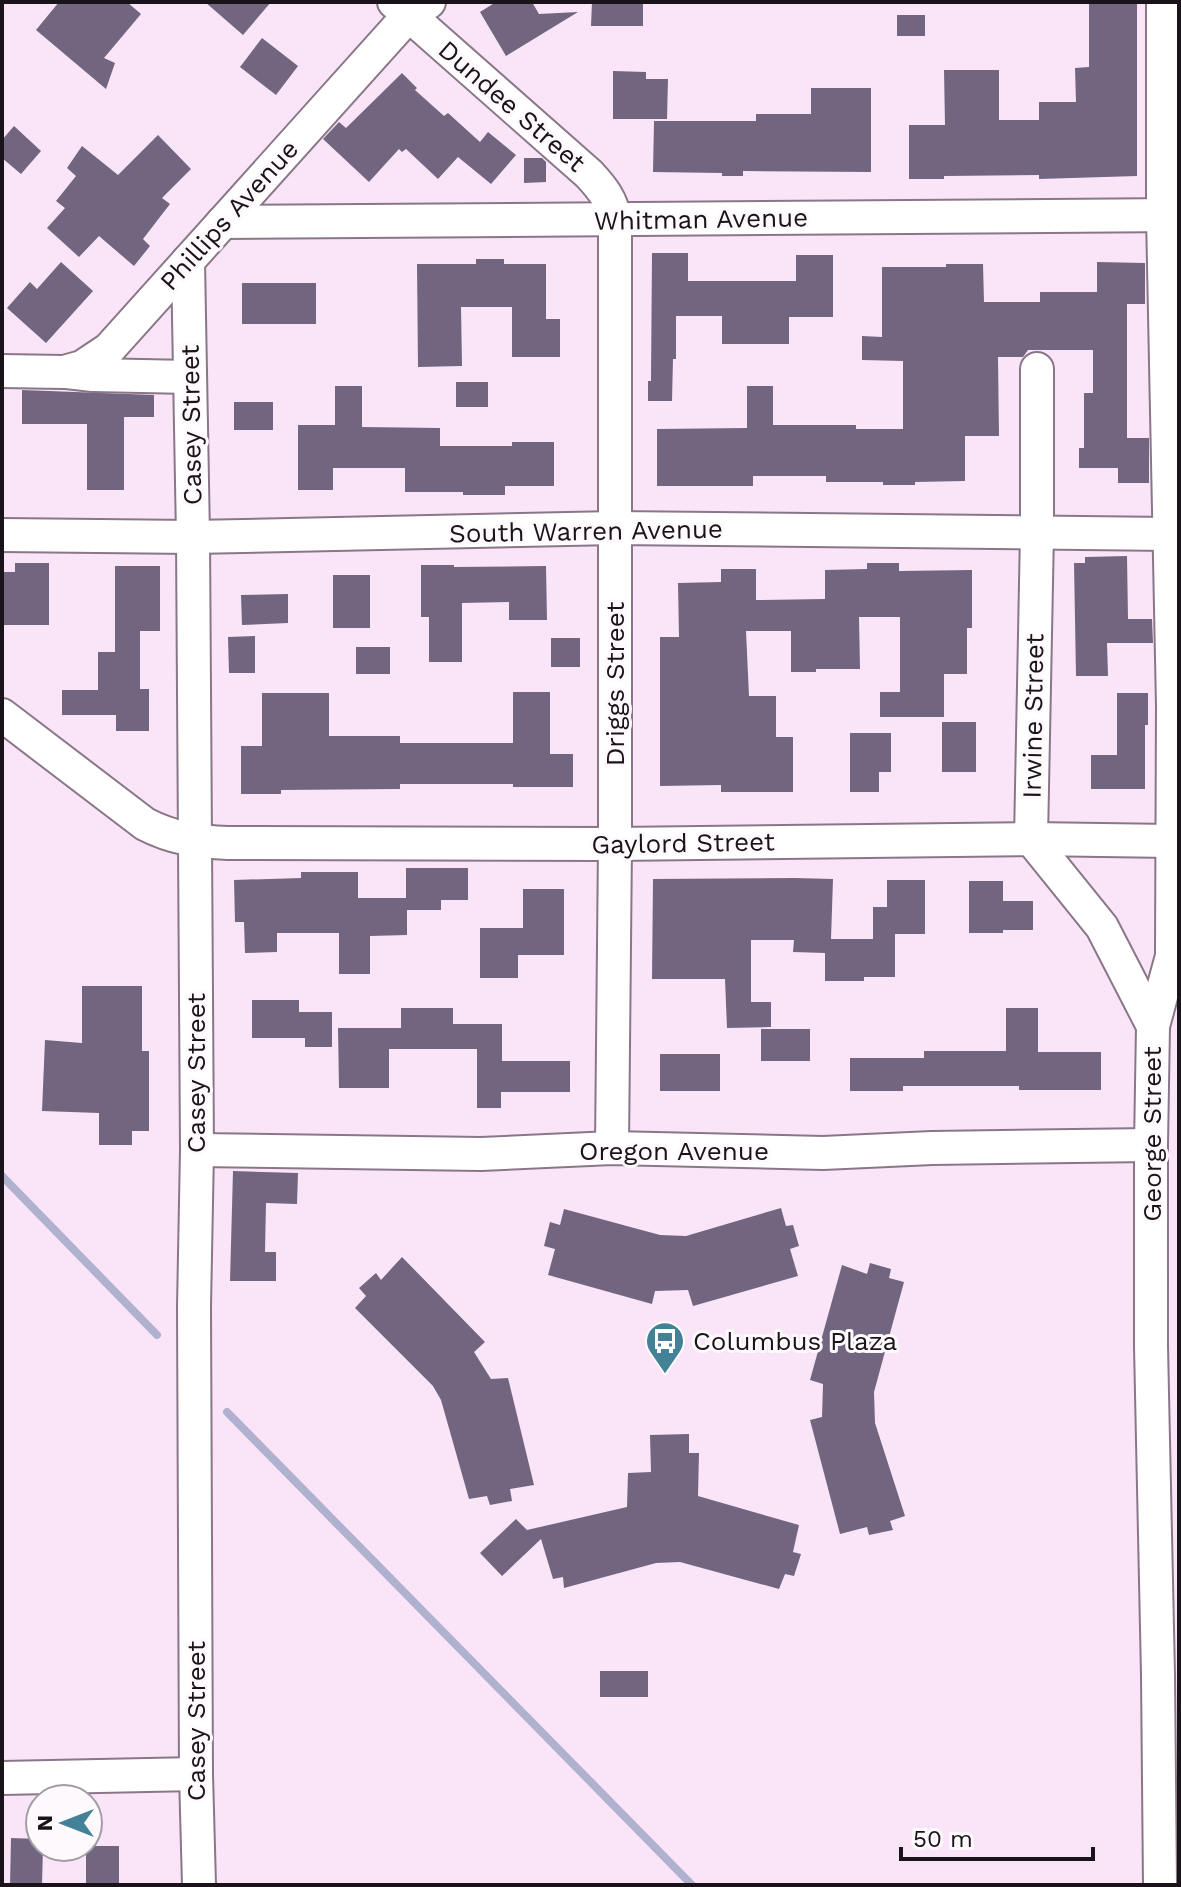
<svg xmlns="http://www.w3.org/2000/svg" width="1181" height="1887" viewBox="0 0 1181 1887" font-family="'Work Sans',sans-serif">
  <rect width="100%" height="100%" fill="#fae5f8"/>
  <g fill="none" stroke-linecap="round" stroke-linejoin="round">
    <!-- stream -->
    <g stroke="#b0b0cf" stroke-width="8">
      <path d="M 2,1176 L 157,1335"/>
      <path d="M 227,1412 L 692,1885"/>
    </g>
  </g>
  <!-- building -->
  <g fill="#726580">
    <path d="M 59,2 L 127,2 L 141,14 L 104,58 L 115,63 L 106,89 L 36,30 Z"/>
    <path d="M 205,2 L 271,2 L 243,35 Z"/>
    <path d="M 496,2 L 532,2 L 539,14 L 578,12 L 506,56 L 480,12 Z"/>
    <path d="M 592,2 L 643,2 L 643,26 L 591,26 Z"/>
    <path d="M 1089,2 L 1137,2 L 1137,176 L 1039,179 L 1039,175 L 944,176 L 944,179 L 909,179 L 909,125 L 945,125 L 944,70 L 999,70 L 999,120 L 1039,120 L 1039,102 L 1076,102 L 1075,68 L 1089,67 Z"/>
    <rect x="897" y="15" width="28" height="21"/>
    <path d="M 262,38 L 298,66 L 276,95 L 240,67 Z"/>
    <path d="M 613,71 L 646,72 L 646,79 L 668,79 L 667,119 L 613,119 Z"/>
    <path d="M 402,73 L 417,88 L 415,90 L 444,116 L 448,113 L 480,142 L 488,132 L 516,155 L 491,184 L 458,157 L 438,179 L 406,149 L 402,152 L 399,149 L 369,182 L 323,139 L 339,122 L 346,128 Z"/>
    <path d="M 811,88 L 871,88 L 871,172 L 743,171 L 743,176 L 722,176 L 722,173 L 653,172 L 654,121 L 756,121 L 756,114 L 811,114 Z"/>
    <path d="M 14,126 L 41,151 L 21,174 L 2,158 L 2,140 Z"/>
    <path d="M 158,135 L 191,169 L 162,198 L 170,204 L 143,239 L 150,246 L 134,266 L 99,236 L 79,257 L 47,228 L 65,208 L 56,201 L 76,176 L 67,168 L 82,146 L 118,175 Z"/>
    <path d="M 524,158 L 542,158 L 546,162 L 546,182 L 524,183 Z"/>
    <path d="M 652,253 L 688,253 L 688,281 L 796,281 L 796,255 L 833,255 L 833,317 L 789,317 L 789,344 L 722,344 L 722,316 L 676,316 L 676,359 L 673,359 L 672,401 L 648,401 L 648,381 L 651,381 Z"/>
    <path d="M 476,259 L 504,259 L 504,264 L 546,264 L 546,319 L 560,319 L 560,357 L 512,357 L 512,307 L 461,307 L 462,366 L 418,367 L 417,264 L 476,264 Z"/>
    <path d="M 61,262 L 93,291 L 46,343 L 7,308 L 30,282 L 37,289 Z"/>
    <path d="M 1097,262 L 1145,263 L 1145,304 L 1127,304 L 1127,438 L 1149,438 L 1149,483 L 1118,483 L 1118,468 L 1079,468 L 1079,448 L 1084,448 L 1084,393 L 1093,393 L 1093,350 L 1028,350 L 1023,357 L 998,357 L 999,436 L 965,436 L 965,481 L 915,482 L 915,485 L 883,485 L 883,482 L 826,482 L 826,476 L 753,476 L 753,486 L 657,486 L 657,429 L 747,428 L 747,386 L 773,386 L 773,425 L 856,425 L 856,429 L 903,429 L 903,361 L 862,360 L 862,336 L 882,337 L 882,267 L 946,267 L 946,264 L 983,264 L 984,302 L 1040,302 L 1040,292 L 1097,292 Z"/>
    <rect x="242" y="283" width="74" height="41"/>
    <rect x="456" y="382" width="32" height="25"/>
    <path d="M 335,386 L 362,386 L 362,427 L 440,428 L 440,446 L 512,446 L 512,442 L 554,442 L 554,486 L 505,486 L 505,495 L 463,495 L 463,492 L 405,492 L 405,468 L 333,468 L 333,490 L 298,490 L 298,425 L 335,425 Z"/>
    <path d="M 22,390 L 154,395 L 154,417 L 124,417 L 124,490 L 87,490 L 87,424 L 22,424 Z"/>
    <rect x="234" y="402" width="39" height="28"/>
    <path d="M 1127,556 L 1128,619 L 1152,619 L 1153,643 L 1107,643 L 1108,676 L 1076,676 L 1074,563 L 1085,563 L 1085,557 Z"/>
    <path d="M 15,563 L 49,563 L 49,625 L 2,625 L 2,572 L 15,572 Z"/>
    <path d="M 867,563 L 899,563 L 899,571 L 972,570 L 972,628 L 967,628 L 967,674 L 944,674 L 944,717 L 880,717 L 880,692 L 900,692 L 900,617 L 859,617 L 860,669 L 816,669 L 816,672 L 791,672 L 791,631 L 746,631 L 749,696 L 776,696 L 776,737 L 793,737 L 793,792 L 721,792 L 721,785 L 660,786 L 660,637 L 679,637 L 678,583 L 721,582 L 721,569 L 756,569 L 756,600 L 825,599 L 825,570 L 867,569 Z"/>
    <path d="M 421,565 L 454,565 L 454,567 L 546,566 L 547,620 L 509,620 L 509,602 L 462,603 L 462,662 L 429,662 L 429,617 L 421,617 Z"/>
    <path d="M 115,566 L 160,566 L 160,631 L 140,631 L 140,689 L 149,689 L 149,731 L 116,731 L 116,715 L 62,715 L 62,690 L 98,690 L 98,652 L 115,652 Z"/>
    <rect x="333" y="575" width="37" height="53"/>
    <path d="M 288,594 L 288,623 L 242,625 L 241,595 Z"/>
    <path d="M 255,636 L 255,673 L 229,673 L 228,637 Z"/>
    <rect x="551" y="638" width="29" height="29"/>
    <rect x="356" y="647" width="34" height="27"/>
    <path d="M 513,692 L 550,692 L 550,754 L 573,754 L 573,787 L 513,787 L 513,784 L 400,784 L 400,789 L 281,790 L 281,794 L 241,794 L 241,746 L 262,746 L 262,693 L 329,693 L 329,736 L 400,736 L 400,743 L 513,743 Z"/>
    <path d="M 1117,693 L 1148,693 L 1148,725 L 1145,725 L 1145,789 L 1091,789 L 1091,755 L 1117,755 Z"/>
    <rect x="942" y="722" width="34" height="50"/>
    <path d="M 850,733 L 891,733 L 891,772 L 879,772 L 879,792 L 850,792 Z"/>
    <path d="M 406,868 L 468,868 L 468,900 L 441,900 L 441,910 L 407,910 L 407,935 L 370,936 L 370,974 L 339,974 L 339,933 L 277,933 L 277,952 L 245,953 L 244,922 L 235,922 L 234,880 L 301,878 L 301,872 L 358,872 L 358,898 L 406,898 Z"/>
    <path d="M 795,878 L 833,879 L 831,939 L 873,939 L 873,907 L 887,907 L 887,880 L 925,880 L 925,934 L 895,934 L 895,977 L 864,977 L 864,981 L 825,981 L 825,953 L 793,952 L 794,940 L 751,940 L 751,1002 L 771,1002 L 771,1027 L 727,1028 L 725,979 L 652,979 L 653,879 Z"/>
    <path d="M 969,881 L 1003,881 L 1003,901 L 1033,901 L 1033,930 L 1003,930 L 1003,933 L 969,933 Z"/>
    <path d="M 523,889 L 564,889 L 564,955 L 518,955 L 518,978 L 480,978 L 480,928 L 523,928 Z"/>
    <path d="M 82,986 L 142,986 L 142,1051 L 149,1051 L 149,1131 L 132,1131 L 132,1145 L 99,1145 L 99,1113 L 42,1111 L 45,1040 L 82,1043 Z"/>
    <path d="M 252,1000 L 299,1000 L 299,1012 L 332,1012 L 332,1047 L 305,1047 L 305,1038 L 252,1038 Z"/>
    <path d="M 401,1008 L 453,1008 L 453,1024 L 502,1024 L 502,1061 L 570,1061 L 570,1092 L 501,1092 L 501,1108 L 477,1108 L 477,1049 L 389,1049 L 389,1088 L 339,1088 L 338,1028 L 401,1028 Z"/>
    <path d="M 1006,1008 L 1038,1008 L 1038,1052 L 1101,1052 L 1101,1090 L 1019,1090 L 1019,1086 L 903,1086 L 903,1091 L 850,1091 L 850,1058 L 924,1058 L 924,1051 L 1006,1051 Z"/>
    <rect x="761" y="1029" width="49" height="32"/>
    <rect x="660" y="1054" width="60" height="37"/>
    <path d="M 233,1171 L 298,1173 L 297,1204 L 266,1203 L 265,1252 L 276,1252 L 276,1281 L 230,1281 Z"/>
    <path d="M 781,1208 L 786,1226 L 793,1225 L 799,1246 L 790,1249 L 798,1276 L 693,1306 L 688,1290 L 655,1291 L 652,1304 L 548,1275 L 555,1249 L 544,1246 L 550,1222 L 560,1225 L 564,1209 L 660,1235 L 686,1236 Z"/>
    <path d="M 402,1257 L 485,1342 L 474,1352 L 491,1379 L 508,1378 L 534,1485 L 510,1489 L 512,1501 L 490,1505 L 487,1496 L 469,1499 L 441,1400 L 433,1386 L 355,1308 L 366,1296 L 359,1288 L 376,1273 L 381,1280 Z"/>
    <path d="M 870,1263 L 891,1269 L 889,1278 L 904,1282 L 874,1392 L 875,1423 L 905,1516 L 890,1521 L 893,1530 L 869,1535 L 867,1527 L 840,1534 L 810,1420 L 822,1417 L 823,1384 L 810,1380 L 842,1265 L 867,1274 Z"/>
    <path d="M 689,1434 L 689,1453 L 699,1453 L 698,1496 L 799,1525 L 793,1552 L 801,1554 L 794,1576 L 785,1574 L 779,1589 L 680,1562 L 656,1563 L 564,1588 L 563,1577 L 553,1579 L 541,1539 L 502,1576 L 480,1553 L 516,1519 L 527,1530 L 627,1507 L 628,1473 L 651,1472 L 650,1435 Z"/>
    <rect x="600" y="1671" width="48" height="26"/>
    <path d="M 11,1838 L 40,1839 L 40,1847 L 43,1847 L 42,1885 L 10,1885 Z"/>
    <path d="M 88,1846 L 119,1846 L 119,1885 L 86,1885 L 86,1847 Z"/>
  </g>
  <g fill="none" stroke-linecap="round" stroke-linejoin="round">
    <!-- minor casing -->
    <g stroke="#897788" stroke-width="36">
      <g id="minor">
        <path d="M 394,2 L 589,174 C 602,188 612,200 615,220 L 615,844 L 612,1148"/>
        <path d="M 223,222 L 1179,215"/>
        <path d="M 188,261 L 193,537 L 197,1150 L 194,1307 L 196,1774 L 199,1885"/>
        <path d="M 1037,369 L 1037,532 L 1031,839 L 1102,927 L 1153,1026"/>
        <path d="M 2,371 L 64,372 L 82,367 L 109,349 L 409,15 L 429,2"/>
        <path d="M 67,372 L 93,375 L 190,377"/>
        <path d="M 2,535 L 193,537 L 615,528 L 1170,534"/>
        <path d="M 2,715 L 145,824 C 172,838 198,842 228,843 L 615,844 L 1031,839 L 1172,841"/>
        <path d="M 197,1150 L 481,1154 L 612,1148 L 823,1153 L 932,1148 L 1151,1145"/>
        <path d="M 2,1778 L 196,1774"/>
        <path d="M 1160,1885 L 1158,1675 L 1151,1346 L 1151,1145 L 1153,1026 L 1172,956 L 1173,706 L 1163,215 L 1163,2"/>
      </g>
    </g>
    <!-- minor -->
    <use href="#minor" stroke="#fff" stroke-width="32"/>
  </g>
  <!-- icons -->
  <defs>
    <g id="bus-pin" transform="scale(2)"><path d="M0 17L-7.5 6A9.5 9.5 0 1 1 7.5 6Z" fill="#428196" stroke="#fdf9fc"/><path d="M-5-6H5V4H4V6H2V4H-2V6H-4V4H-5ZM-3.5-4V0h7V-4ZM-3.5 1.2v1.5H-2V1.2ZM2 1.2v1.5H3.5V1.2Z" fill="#fff"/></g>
  </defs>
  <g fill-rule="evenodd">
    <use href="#bus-pin" x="665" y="1341"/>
  </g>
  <g text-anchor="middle" stroke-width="6" stroke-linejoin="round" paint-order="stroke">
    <!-- street labels -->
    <g font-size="26" fill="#1a131a" stroke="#fdf9fc">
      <text transform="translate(512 106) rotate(41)" y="9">Dundee Street</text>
      <text transform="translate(229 215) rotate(-48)" y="9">Phillips Avenue</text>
      <text transform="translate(701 219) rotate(-1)" y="9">Whitman Avenue</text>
      <text transform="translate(191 425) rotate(-91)" y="9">Casey Street</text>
      <text transform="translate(586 531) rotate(-1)" y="9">South Warren Avenue</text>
      <text transform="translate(615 684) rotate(-90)" y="9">Driggs Street</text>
      <text transform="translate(1033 716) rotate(-89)" y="9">Irwine Street</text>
      <text transform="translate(683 843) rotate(-1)" y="9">Gaylord Street</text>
      <text transform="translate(196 1073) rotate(-90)" y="9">Casey Street</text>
      <text transform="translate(1152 1134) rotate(-90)" y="9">George Street</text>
      <text x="674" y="1160">Oregon Avenue</text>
      <text transform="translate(196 1721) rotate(-90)" y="9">Casey Street</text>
    </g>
    <!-- poi labels -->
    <g font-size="26" fill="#1a131a" stroke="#fdf9fc" text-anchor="start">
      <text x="693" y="1350">Columbus Plaza</text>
    </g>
  </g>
  <!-- border -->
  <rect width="1181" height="1887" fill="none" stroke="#1a131a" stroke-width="8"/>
  <!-- north arrow -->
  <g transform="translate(64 1823) rotate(270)"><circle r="38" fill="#fdf9fc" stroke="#a29da2" stroke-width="2"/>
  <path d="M0-6L14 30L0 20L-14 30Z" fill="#428196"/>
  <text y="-12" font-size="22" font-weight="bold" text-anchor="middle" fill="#1a131a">N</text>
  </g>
  <!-- scale -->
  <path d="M901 1847v12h192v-12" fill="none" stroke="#1a131a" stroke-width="4"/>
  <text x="913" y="1847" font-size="24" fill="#1a131a" stroke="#fdf9fc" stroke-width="6" paint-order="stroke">50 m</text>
</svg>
